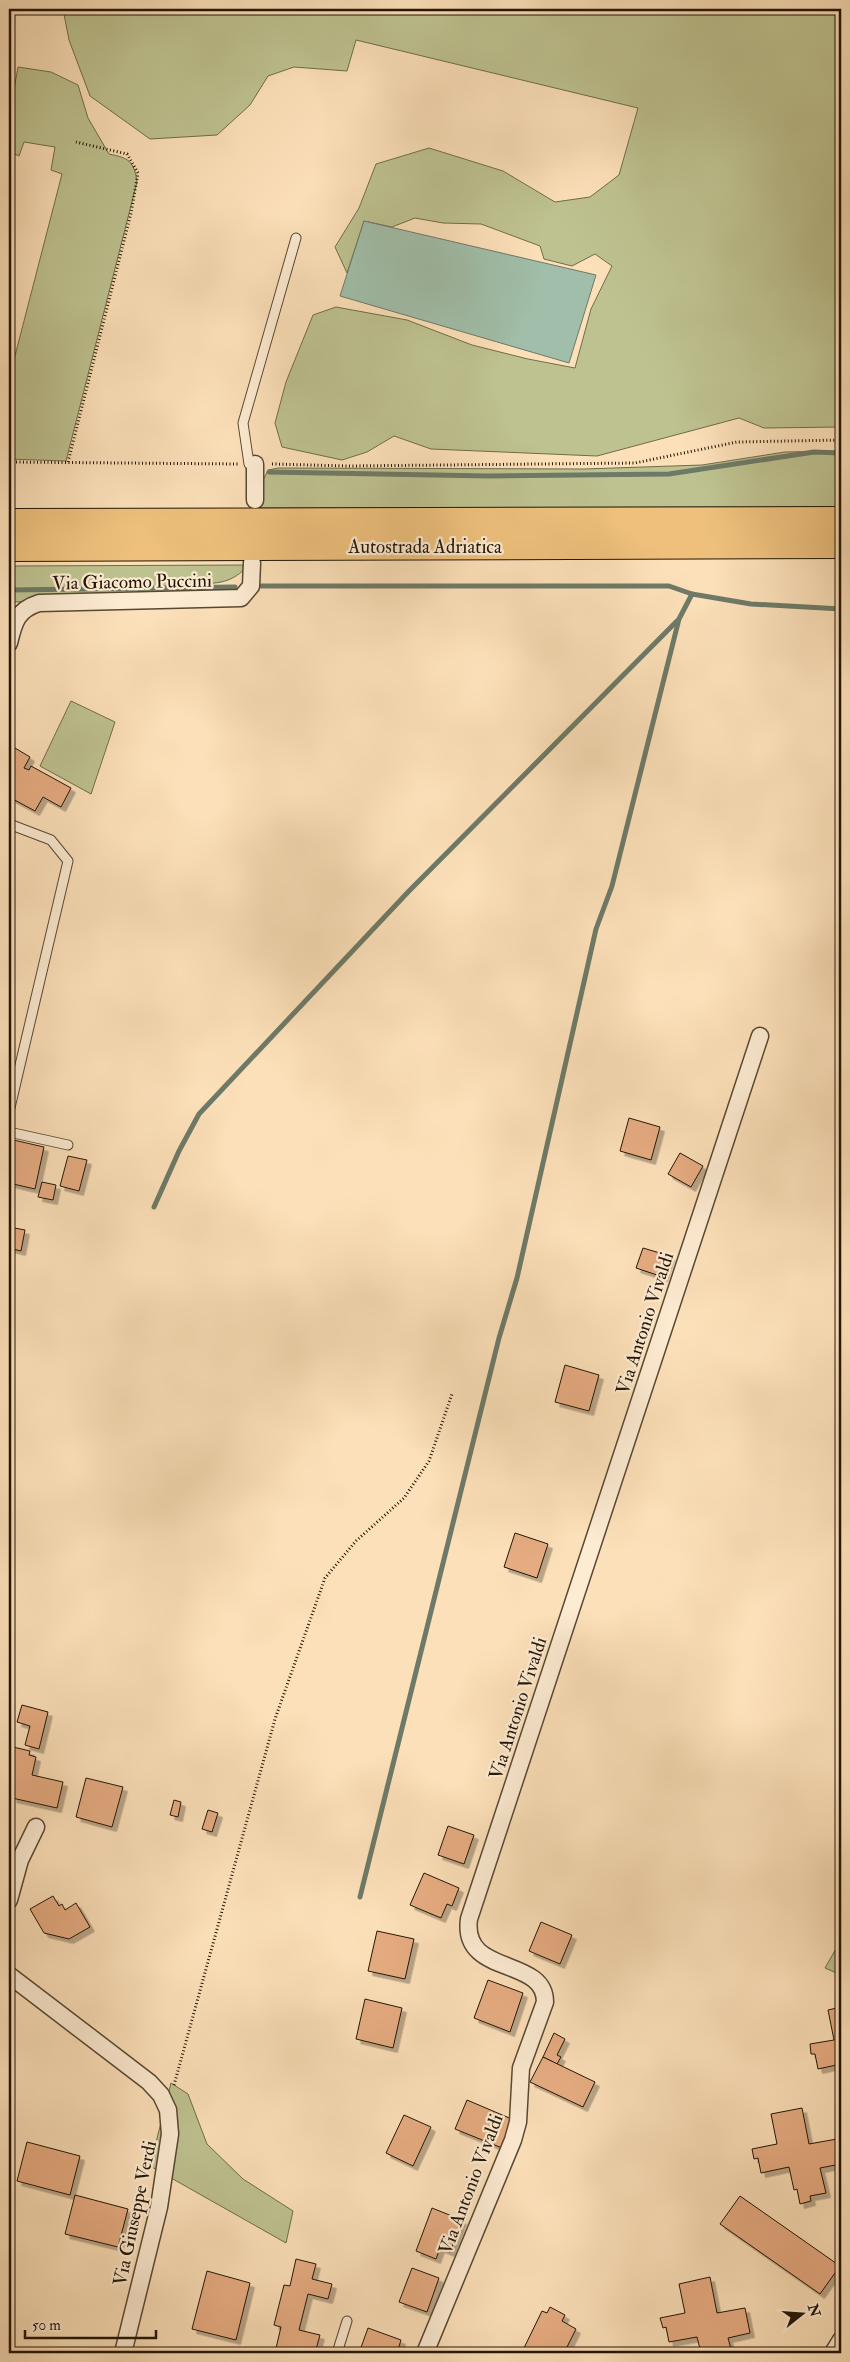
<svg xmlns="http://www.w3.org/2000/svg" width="850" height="2362" viewBox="0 0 850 2362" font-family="'IM FELL Double Pica',serif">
  <defs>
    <filter id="shadow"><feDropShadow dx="4.5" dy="4.5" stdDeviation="0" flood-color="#0004"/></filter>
  </defs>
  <rect width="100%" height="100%" fill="#fce0b9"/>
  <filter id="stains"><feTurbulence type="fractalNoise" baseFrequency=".004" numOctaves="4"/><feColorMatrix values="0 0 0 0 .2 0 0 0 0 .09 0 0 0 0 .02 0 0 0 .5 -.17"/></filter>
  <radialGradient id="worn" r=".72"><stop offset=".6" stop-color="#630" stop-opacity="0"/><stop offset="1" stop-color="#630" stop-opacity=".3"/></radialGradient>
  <!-- green -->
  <g fill="#bec290" stroke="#706c4a">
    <path d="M 63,9 L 841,9 L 841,427 L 764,428 L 739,418 L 597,456 L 431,449 L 394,436 L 367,452 L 342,460 L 282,447 L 275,423 L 286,382 L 313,315 L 336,307 L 407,320 L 472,345 L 528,359 L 575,368 L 591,309 L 612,266 L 595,254 L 572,266 L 544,259 L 540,246 L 481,224 L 443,223 L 415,218 L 392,227 L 364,221 L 347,273 L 335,247 L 359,208 L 376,164 L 429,148 L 503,171 L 555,202 L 590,197 L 619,175 L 638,108 L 356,40 L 347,71 L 294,67 L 268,76 L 250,105 L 217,135 L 150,139 L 90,96 L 69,40 Z"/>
    <path d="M 18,67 L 51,72 L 78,85 L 88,118 L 109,154 C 129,158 134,161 137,182 L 66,461 L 9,459 L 9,379 L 62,174 L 51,170 L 55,147 L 24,142 L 19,156 L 9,151 L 9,118 Z"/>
    <path d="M 841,451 L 841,507 L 259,508 L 261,485 L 268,470 L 278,468 L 584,469 L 702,465 L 785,452 Z"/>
    <path d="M 248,565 C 242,573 232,580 221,582 C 200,587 197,572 181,599 L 9,602 L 9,566 Z"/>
    <path d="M 71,701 L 115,722 L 91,794 L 40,766 Z"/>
    <path d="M 841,1940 L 841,1975 L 825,1968 Z"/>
    <path d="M 171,2083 L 188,2094 L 207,2144 L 243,2179 L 293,2211 L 286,2243 L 150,2166 Z"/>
  </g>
  <!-- water -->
  <path fill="#a0bea9" stroke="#6e7a67" d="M 364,221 L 596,275 L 569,363 L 340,296 Z"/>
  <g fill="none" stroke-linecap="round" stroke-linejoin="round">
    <!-- stream -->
    <g stroke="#6e7a67" stroke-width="5">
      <path d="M 269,472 L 489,476 L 669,474 L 814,452 L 841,453"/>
      <path d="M 261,586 L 669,586 L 692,594"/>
      <path d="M 9,590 L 235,587"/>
      <path d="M 154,1207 L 179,1151 L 199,1114 L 409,891 L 677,621"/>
      <path d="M 360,1897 L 499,1338 L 517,1278 L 596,929 L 612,886 L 679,619 L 692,594 L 751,604 L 841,609"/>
    </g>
  </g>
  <!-- building -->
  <g fill="#e7ac82" stroke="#221505" filter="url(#shadow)">
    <path d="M 15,748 L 30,757 L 24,768 L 29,770 L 31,766 L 71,788 L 61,807 L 43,797 L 35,811 L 9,797 L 9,759 Z"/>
    <path d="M 629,1118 L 660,1127 L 651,1160 L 620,1151 Z"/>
    <path d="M 9,1139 L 44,1147 L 35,1189 L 9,1183 Z"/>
    <path d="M 680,1153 L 703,1166 L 691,1187 L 668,1174 Z"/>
    <path d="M 68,1156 L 87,1160 L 79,1191 L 60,1186 Z"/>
    <path d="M 42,1182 L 56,1185 L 53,1200 L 38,1197 Z"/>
    <path d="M 9,1227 L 25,1230 L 21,1251 L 9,1248 Z"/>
    <path d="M 643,1248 L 670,1256 L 663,1277 L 636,1268 Z"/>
    <path d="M 565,1365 L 599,1375 L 589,1411 L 555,1402 Z"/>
    <path d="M 515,1533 L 548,1544 L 537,1578 L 504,1567 Z"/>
    <path d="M 22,1705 L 48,1712 L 39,1749 L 25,1745 L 30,1726 L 17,1722 Z"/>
    <path d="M 9,1746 L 30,1751 L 29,1755 L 36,1757 L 32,1775 L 63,1782 L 57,1808 L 12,1798 L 13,1794 L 11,1793 L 13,1782 L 9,1781 Z"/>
    <path d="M 86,1778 L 123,1787 L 112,1827 L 76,1817 Z"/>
    <path d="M 174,1800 L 181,1802 L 178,1817 L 170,1815 Z"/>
    <path d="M 208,1810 L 218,1813 L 212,1832 L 202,1829 Z"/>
    <path d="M 448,1826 L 474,1835 L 464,1864 L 438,1855 Z"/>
    <path d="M 424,1873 L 459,1888 L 452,1906 L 447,1904 L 441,1918 L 410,1905 Z"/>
    <path d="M 53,1896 L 59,1906 L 62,1904 L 65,1910 L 76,1903 L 90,1927 L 69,1939 L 44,1933 L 30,1909 Z"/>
    <path d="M 541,1922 L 572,1935 L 560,1964 L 529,1951 Z"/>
    <path d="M 377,1931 L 414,1939 L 405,1979 L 368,1971 Z"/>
    <path d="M 488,1980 L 523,1993 L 510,2032 L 474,2018 Z"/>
    <path d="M 365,1999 L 402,2008 L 393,2048 L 356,2039 Z"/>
    <path d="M 841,2007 L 841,2064 L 818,2069 L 815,2054 L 811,2054 L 810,2044 L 834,2040 L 828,2010 Z"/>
    <path d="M 554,2033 L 565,2039 L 557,2055 L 561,2057 L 557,2064 L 543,2057 Z"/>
    <path d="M 543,2057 L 595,2082 L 583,2107 L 530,2082 Z"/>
    <path d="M 467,2100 L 514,2120 L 502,2148 L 455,2129 Z"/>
    <path d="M 802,2108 L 809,2144 L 837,2139 L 841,2164 L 820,2168 L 826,2193 L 810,2196 L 811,2201 L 800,2204 L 797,2189 L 794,2190 L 789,2167 L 761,2173 L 758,2158 L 754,2159 L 752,2149 L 777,2144 L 771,2114 Z"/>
    <path d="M 404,2115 L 431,2127 L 413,2166 L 386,2153 Z"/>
    <path d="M 27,2142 L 80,2156 L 70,2195 L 17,2181 Z"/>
    <path d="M 75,2195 L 128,2209 L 118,2247 L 65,2234 Z"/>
    <path d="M 740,2196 L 840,2266 L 820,2294 L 720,2224 Z"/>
    <path d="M 432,2208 L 462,2220 L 450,2252 L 440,2248 L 436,2259 L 416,2251 Z"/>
    <path d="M 296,2259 L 316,2264 L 312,2279 L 332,2284 L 328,2299 L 308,2294 L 299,2330 L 320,2335 L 315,2353 L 297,2353 L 276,2348 L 281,2327 L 274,2325 L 284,2285 L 290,2286 Z"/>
    <path d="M 412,2268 L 439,2278 L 427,2312 L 399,2302 Z"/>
    <path d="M 207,2271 L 250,2283 L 236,2340 L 192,2329 Z"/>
    <path d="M 710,2277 L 717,2313 L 745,2308 L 750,2333 L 728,2338 L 732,2353 L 701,2353 L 697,2337 L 669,2342 L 666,2327 L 663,2328 L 660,2318 L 685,2313 L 679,2284 Z"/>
    <path d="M 550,2307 L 565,2315 L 562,2321 L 576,2329 L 564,2353 L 530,2353 L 523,2350 L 542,2311 L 547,2313 Z"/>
    <path d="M 368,2328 L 401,2340 L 397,2353 L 359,2353 Z"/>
  </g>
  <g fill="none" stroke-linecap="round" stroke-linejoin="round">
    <!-- lane casing -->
    <g stroke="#584832" stroke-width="11">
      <g id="lane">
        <path d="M 249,464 L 243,423 L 296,238"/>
        <path d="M 9,824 L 51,840 L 68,861 L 9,1112"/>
        <path d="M 9,1132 L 68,1145"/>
        <path d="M 337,2353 L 347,2321"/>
      </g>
    </g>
    <!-- street casing -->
    <g stroke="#584832" stroke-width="19">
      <g id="street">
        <path d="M 255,500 L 255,464"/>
        <path d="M 9,643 C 14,622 17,610 39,603 L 241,598 L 251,586 L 252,563"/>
        <path d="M 9,1900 L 20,1860 L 36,1827"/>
        <path d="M 9,1975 L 149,2082 L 161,2095 L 168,2110 L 170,2134 L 159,2207 L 123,2353"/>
        <path d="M 425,2353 L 513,2140 L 518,2122 L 521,2068 L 545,2002 C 545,1956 461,1977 469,1919 L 760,1036"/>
        <path d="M 833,2353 L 841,2340"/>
      </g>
    </g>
    <!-- highway casing -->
    <g stroke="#221505" stroke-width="30">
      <g id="highway">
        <path d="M 9,523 L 841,521"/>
        <path d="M 9,547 L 841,544"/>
      </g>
    </g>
    <!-- path -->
    <g stroke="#221505" stroke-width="3" stroke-dasharray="1 2.5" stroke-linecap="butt">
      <path d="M 9,462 L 238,464"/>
      <path d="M 68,462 L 131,213 L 138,173 L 127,154 L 76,142"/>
      <path d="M 272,464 L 348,466 L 635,463 L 737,442 L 841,440"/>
      <path d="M 174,2085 L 275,1719 L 325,1578 L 356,1541 L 404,1498 L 429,1461 L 452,1394"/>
    </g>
    <!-- lane -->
    <use href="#lane" stroke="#fdebd2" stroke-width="9"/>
    <!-- street -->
    <use href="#street" stroke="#fdebd2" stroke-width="16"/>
    <!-- highway -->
    <use href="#highway" stroke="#eec07c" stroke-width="28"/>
  </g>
  <g text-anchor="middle" stroke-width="4.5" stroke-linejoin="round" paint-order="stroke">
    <!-- street labels -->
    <g font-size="19" fill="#221505" stroke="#fdebd2">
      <text x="425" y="553">Autostrada Adriatica</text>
      <text transform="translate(132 581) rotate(-1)" y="7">Via Giacomo Puccini</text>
      <text transform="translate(644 1323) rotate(-72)" y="7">Via Antonio Vivaldi</text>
      <text transform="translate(517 1708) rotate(-72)" y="7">Via Antonio Vivaldi</text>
      <text transform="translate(470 2184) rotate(-69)" y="7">Via Antonio Vivaldi</text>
      <text transform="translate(134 2213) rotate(-78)" y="7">Via Giuseppe Verdi</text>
    </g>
  </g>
  <!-- margin -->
  <rect width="850" height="2362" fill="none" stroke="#fce0b9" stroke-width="30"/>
  <rect x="10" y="10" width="830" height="2342" fill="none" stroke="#221505" stroke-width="2.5"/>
  <rect x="15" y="15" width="820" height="2332" fill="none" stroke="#221505"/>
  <!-- north arrow -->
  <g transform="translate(802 2314) rotate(73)" stroke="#fdebd2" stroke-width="4" paint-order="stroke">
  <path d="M0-4L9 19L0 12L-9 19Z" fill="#221505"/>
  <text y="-8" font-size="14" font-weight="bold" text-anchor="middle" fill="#221505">N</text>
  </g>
  <!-- scale -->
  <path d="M25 2330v8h131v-8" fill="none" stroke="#221505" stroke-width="2.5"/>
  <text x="32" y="2330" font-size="15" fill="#221505" stroke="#fdebd2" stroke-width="4" paint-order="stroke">50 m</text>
  <rect width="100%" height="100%" filter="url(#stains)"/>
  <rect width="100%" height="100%" fill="url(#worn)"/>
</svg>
